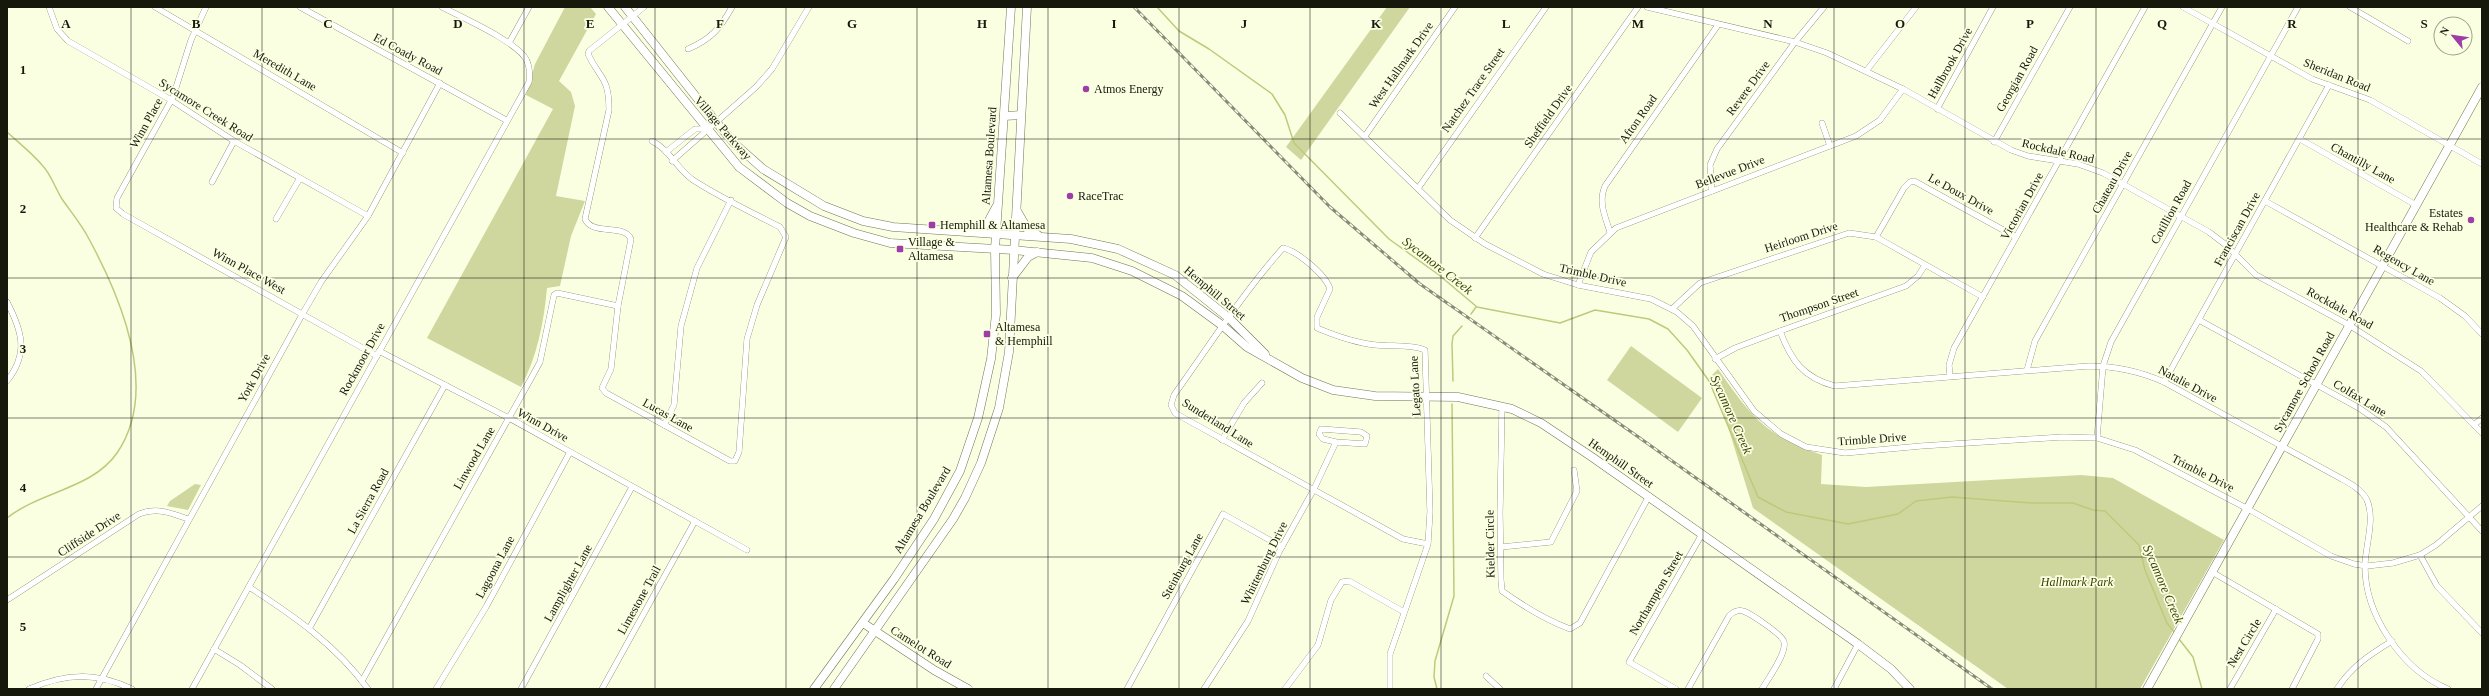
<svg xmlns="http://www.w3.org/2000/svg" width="2489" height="696" viewBox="0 0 2489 696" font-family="Georgia,serif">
  <rect width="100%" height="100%" fill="#faffe2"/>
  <!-- green -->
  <g fill="#cfd79e">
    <path d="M 565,7 L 590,7 L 596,14 L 559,81 L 571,92 L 575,106 L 556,196 L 585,201 L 571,236 L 560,286 L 547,288 C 544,322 537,357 521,387 L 427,338 L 553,109 L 526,95 L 535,64 Z"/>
    <path d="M 1387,7 L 1410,7 L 1301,160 L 1286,147 Z"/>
    <path d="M 1631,346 L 1702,398 L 1678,432 L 1607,380 Z"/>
    <path d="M 1718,369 C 1751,416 1765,436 1822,455 L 1821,484 L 1866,487 L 2081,475 L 2113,478 L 2224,540 L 2140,689 L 2008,689 L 1753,508 L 1712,375 Z"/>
    <path d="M 195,484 L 201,485 L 188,510 L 167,506 L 170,501 Z"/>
  </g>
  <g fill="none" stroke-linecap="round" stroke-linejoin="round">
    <!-- stream -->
    <g stroke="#bfc97b" stroke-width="1.5">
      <path d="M 1157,7 L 1179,31 L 1209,49 L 1272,94 L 1285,115 L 1294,143 L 1389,239 L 1439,275 L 1477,307 L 1560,323 L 1595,310 L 1649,319 L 1668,329 L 1687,350 L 1709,381 L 1758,497 L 1786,512 L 1848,524 L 1898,514 L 1916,501 L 1952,497 L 2031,503 L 2073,503 L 2093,510 L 2105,511 L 2139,545 L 2145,570 L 2167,623 L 2175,633"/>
      <path d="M 7,132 C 19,143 32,153 42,165 C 51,174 55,188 62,199 C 71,212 82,225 89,239 C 121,298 160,390 117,453 C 92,489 41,491 7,518"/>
      <path d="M 1471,314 L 1476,307"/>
      <path d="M 1453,381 L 1452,344 L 1453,336 L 1462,326"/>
      <path d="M 2179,639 L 2193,657 L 2202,689"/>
      <path d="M 1437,689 L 1434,677 L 1435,661 L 1454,596 L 1452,404"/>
    </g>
    <!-- street casing -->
    <g stroke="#717656" stroke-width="6">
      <g id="street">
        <path d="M 49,7 L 57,29 L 68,41 L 171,100 L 234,141 L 368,216"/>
        <path d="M 155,7 L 403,153"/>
        <path d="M 206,7 L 191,40 L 173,97 L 117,198 L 116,208 L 123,214 L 377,356"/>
        <path d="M 300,7 L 506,120"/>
        <path d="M 644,7 L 589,51 L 588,54 C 600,80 609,76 609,110 L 585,219 C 592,236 624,223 631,239 L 618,306 L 611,369 L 602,388 L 606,393 L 730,461 L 735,461 L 739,452 L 747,339 L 757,305 L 786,237 L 780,227 C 751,212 721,198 693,180 C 677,169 669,149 652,141"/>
        <path d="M 1647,7 L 1795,42 L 1827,53 L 1903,89 L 2011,150 L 2028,156 L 2078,164 L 2103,173 L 2209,232 L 2226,245 L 2256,275 L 2349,325 L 2421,371 L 2482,433"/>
        <path d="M 2183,7 L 2312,79 L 2370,100 L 2482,164"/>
        <path d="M 2350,7 L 2408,41"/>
        <path d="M 509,43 L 529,7"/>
        <path d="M 688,49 C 711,39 720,29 732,7"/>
        <path d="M 1867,70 L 1916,7"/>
        <path d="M 1937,109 L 1993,7"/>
        <path d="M 1340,113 L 1450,220 L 1485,244 L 1543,274 L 1578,285 L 1651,299 L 1677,312 L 1693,326 L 1754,411 L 1781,434 L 1806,447 L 1845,453 L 1921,446 L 2063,437 L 2097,438 L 2135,450 L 2248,509 L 2331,556 L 2354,564 L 2367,566 L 2393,563 L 2420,555 L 2436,545 L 2482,506"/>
        <path d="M 1822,123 L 1830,146"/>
        <path d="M 1365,136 L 1455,7"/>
        <path d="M 2300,139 L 2416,205"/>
        <path d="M 1994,142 L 2070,7"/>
        <path d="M 666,152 L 695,129 L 707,129"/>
        <path d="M 672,161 L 756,87 L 772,69 L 809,7"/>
        <path d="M 212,182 L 234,141"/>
        <path d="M 1419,187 L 1546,7"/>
        <path d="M 1712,191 L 1710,165 L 1717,149 L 1795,42 L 1824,7"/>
        <path d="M 2265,201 L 2440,298 L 2465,316 L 2482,334"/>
        <path d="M 276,219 L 300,178"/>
        <path d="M 1610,232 C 1605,216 1598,202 1605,186 L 1718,25"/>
        <path d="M 1876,237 L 1904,188 L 1910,182 L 1914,181 L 2016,237"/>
        <path d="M 1475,238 L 1638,7"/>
        <path d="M 1578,285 L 1591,252 L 1616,228 L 1856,136 L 1880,120 L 1903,89"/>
        <path d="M 7,302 C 22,331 29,353 7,381"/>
        <path d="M 1672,309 L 1700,283 L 1849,233 L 1876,237 L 1983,297"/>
        <path d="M 2199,320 L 2359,408 L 2386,427 L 2482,531"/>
        <path d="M 1780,331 C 1791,360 1803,378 1835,386 L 2089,366 C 2116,366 2139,371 2164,382 L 2342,479 C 2351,484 2362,490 2367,500 C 2375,519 2366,544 2365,564 C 2364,614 2402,670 2448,689"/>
        <path d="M 379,351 L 509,418 L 747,550"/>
        <path d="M 1715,359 L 1735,348 L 1780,331 L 1906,286 L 1918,276 L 1925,265"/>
        <path d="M 2027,370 L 2035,341 L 2222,7"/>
        <path d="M 1950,376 L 1949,365 L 1954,348 L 2145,7"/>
        <path d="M 2164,382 L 2329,85"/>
        <path d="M 1502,407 L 1500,513 L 1501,580 L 1502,591 C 1523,606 1547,620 1570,629 L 1580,623 L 1649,496"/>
        <path d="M 664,425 L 674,405 L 681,326 L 697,268 L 731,200"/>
        <path d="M 2474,425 L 2482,418"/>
        <path d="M 2097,438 L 2103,366 L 2111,342 L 2298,7"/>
        <path d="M 1222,440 L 1244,403 L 1262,383"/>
        <path d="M 1501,547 L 1551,542 L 1577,491 L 1574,470"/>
        <path d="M 2420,555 L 2437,586 L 2482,633"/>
        <path d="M 2212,572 L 2318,634 L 2318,639 L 2292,689"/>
        <path d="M 249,587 C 294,616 336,645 368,689"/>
        <path d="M 7,600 L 139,514 C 157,507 171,513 188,519"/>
        <path d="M 310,627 L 445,385"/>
        <path d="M 214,649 L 240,665 L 272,689"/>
        <path d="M 1486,676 L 1500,689"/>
        <path d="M 362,681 L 534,373 L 540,362 L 554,295 L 557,293 L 618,306"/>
        <path d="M 29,689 C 66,673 95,672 132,689"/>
        <path d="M 96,689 L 303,313 L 321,282 L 368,216 L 440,83"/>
        <path d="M 192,689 L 529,82 C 530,75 530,68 527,61 C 520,43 461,17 442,7"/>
        <path d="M 436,689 L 486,607 L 570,452"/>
        <path d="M 521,689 L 632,487"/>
        <path d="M 602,689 L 695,521"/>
        <path d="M 1127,689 L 1223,514 L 1282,547"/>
        <path d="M 1204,689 L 1248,621 L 1279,552 L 1314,489 L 1336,442 L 1365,444 L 1367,436 L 1361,432 L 1321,429 L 1319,434 L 1323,439 L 1336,442"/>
        <path d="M 1285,689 L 1318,645 L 1331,600 L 1342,582 L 1349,581 L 1404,612"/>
        <path d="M 1390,689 L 1390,654 L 1428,544 L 1430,512 L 1425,350 C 1410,344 1393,347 1376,345 C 1356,343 1336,336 1317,328 L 1317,317 L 1330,289 C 1326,275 1297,251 1283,248 C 1243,293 1209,346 1174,395 L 1171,405 L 1175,413 L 1191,422 L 1403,539 L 1428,544"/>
        <path d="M 1676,689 L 1629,662 L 1702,534"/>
        <path d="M 1688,689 L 1729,616 C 1733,612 1737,609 1743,611 C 1750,613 1783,635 1784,642 C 1787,653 1768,679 1762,689"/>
        <path d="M 1834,689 L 1858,644"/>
        <path d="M 2230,689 L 2276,609"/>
        <path d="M 2337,689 C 2351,667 2369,655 2392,641"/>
      </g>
    </g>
    <!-- secondary casing -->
    <g stroke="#717656" stroke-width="9">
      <g id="secondary">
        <path d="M 608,7 L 739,167 L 787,203 L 810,216 L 854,233 L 890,243 L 1014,250 L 1092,258 L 1132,271 L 1182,296 L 1223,326 L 1247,347 L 1302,378 L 1333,390 L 1375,396 L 1458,397 L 1512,409 L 1541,423 L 1592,457 L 1858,644 L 1891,669 L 1910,689"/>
        <path d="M 625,7 L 716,122 L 735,144 L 763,169 L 824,206 L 863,221 L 893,227 L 1071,239 L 1118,249 L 1175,275 L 1229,318 L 1265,354"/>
        <path d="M 1004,116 L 1021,115"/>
        <path d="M 1017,211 L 1028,230 L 1038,235"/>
        <path d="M 974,230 L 987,224 L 996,207"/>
        <path d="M 1012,278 L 1028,257 L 1037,252"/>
        <path d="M 863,623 L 934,670 L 968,689"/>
        <path d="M 814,689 L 894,579 L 934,519 L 960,471 L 978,418 L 991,359 L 996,314 L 995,249 L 1011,7"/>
        <path d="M 834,689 L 953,519 L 965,498 L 981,463 L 999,408 L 1009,352 L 1027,7"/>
        <path d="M 2147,689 L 2482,87"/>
      </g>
    </g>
    <!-- street -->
    <use href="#street" stroke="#fff" stroke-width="5.5"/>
    <!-- secondary -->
    <use href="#secondary" stroke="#fff" stroke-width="8"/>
    <!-- rail casing -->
    <g stroke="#888b77" stroke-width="3">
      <path id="rail" d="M 1134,7 L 1330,207 L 1420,284 L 1637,436 L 1992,689"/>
    </g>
    <!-- rail -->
    <use href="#rail" stroke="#faffe2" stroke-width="1.5" stroke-dasharray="4.5" stroke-linecap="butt"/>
  </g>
  <!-- grid -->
  <path fill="none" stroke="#17180c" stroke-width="1" stroke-opacity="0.55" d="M 131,7 L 131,689M 262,7 L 262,689M 393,7 L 393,689M 524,7 L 524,689M 655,7 L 655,689M 786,7 L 786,689M 917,7 L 917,689M 1048,7 L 1048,689M 1179,7 L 1179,689M 1310,7 L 1310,689M 1441,7 L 1441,689M 1572,7 L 1572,689M 1703,7 L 1703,689M 1834,7 L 1834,689M 1965,7 L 1965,689M 2096,7 L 2096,689M 2227,7 L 2227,689M 2358,7 L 2358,689M 7,139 L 2482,139M 7,278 L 2482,278M 7,418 L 2482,418M 7,557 L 2482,557"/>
  <!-- markers -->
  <g fill="#9e3da5" stroke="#faffe2" stroke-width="1.5">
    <circle cx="1086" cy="89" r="4"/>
    <circle cx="1070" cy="196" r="4"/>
    <circle cx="2471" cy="220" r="4"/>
    <rect x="928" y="221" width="8" height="8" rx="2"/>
    <rect x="896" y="245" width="8" height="8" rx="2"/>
    <rect x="983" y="330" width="8" height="8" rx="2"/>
  </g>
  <g text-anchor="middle" stroke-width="3.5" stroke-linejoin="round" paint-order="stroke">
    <!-- street labels -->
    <g font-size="12" fill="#17180c" stroke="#faffe2">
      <text transform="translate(408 54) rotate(28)" y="4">Ed Coady Road</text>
      <text transform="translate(1950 63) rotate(-61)" y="4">Hallbrook Drive</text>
      <text transform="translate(1401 65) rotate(-55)" y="4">West Hallmark Drive</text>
      <text transform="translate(285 70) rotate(30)" y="4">Meredith Lane</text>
      <text transform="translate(2337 75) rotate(22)" y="4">Sheridan Road</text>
      <text transform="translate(2017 79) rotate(-61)" y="4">Georgian Road</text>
      <text transform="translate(1748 88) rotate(-54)" y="4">Revere Drive</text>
      <text transform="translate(1473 90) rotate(-55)" y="4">Natchez Trace Street</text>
      <text transform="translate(206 110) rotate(32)" y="4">Sycamore Creek Road</text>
      <text transform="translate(1548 116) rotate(-55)" y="4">Sheffield Drive</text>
      <text transform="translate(1638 119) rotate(-55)" y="4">Afton Road</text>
      <text transform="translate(146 123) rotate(-61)" y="4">Winn Place</text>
      <text transform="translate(723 128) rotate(49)" y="4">Village Parkway</text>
      <text transform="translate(2058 151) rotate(13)" y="4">Rockdale Road</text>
      <text transform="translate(989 156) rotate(-86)" y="4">Altamesa Boulevard</text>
      <text transform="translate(2363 163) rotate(29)" y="4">Chantilly Lane</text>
      <text transform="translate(1730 172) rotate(-21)" y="4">Bellevue Drive</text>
      <text transform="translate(2112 182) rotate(-61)" y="4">Chateau Drive</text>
      <text transform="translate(1961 194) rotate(29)" y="4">Le Doux Drive</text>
      <text transform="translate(2022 206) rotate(-61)" y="4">Victorian Drive</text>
      <text transform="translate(2171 212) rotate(-61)" y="4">Cotillion Road</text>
      <text transform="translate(2237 229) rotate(-61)" y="4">Franciscan Drive</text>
      <text transform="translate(1801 237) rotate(-18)" y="4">Heirloom Drive</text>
      <text transform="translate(2404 265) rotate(30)" y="4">Regency Lane</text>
      <text transform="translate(249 271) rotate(29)" y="4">Winn Place West</text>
      <text transform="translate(1593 275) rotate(13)" y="4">Trimble Drive</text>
      <text transform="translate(1215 293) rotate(40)" y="4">Hemphill Street</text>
      <text transform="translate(1819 305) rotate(-19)" y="4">Thompson Street</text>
      <text transform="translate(2340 308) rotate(29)" y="4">Rockdale Road</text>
      <text transform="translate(362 359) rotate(-61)" y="4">Rockmoor Drive</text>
      <text transform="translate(254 378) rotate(-61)" y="4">York Drive</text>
      <text transform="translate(2304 382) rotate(-61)" y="4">Sycamore School Road</text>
      <text transform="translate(2188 384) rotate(28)" y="4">Natalie Drive</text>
      <text transform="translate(1415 386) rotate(-93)" y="4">Legato Lane</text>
      <text transform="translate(2360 398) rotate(31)" y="4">Colfax Lane</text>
      <text transform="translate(668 415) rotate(29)" y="4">Lucas Lane</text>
      <text transform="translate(1218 423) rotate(32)" y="4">Sunderland Lane</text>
      <text transform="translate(543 425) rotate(29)" y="4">Winn Drive</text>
      <text transform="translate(1872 439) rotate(-4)" y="4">Trimble Drive</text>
      <text transform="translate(474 458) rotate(-60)" y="4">Linwood Lane</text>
      <text transform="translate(1621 463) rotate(35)" y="4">Hemphill Street</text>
      <text transform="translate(2203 473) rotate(27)" y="4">Trimble Drive</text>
      <text transform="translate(368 501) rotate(-61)" y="4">La Sierra Road</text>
      <text transform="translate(922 510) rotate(-59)" y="4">Altamesa Boulevard</text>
      <text transform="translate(89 534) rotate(-33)" y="4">Cliffside Drive</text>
      <text transform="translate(1490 544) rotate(-91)" y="4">Kielder Circle</text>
      <text transform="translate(1264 563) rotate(-64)" y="4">Whittenburg Drive</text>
      <text transform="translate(1182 566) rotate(-61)" y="4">Steinburg Lane</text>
      <text transform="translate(495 567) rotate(-62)" y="4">Lagoona Lane</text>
      <text transform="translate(568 583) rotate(-61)" y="4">Lamplighter Lane</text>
      <text transform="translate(1656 593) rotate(-60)" y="4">Northampton Street</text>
      <text transform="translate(639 600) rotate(-61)" y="4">Limestone Trail</text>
      <text transform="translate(2244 643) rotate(-59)" y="4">Nest Circle</text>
      <text transform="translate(921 647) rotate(32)" y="4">Camelot Road</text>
    </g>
    <!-- poi labels -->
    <g font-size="12" fill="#17180c" stroke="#faffe2" text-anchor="start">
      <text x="1094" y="93">Atmos Energy</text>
      <text x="1078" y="200">RaceTrac</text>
      <text x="2463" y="217" text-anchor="end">Estates<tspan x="2463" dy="14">Healthcare &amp; Rehab</tspan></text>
      <text x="940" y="229">Hemphill &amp; Altamesa</text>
      <text x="908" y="246">Village &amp;<tspan x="908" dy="14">Altamesa</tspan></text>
      <text x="995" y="331">Altamesa<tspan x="995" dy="14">&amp; Hemphill</tspan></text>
    </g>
    <!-- park labels -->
    <g font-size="12" font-style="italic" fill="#3c4103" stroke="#faffe2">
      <text x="2077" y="586">Hallmark Park</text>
    </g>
    <!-- water labels -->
    <g font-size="13" font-style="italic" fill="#3d4305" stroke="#faffe2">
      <text transform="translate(1438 265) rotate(38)" y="5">Sycamore Creek</text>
      <text transform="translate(1732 414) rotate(66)" y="5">Sycamore Creek</text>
      <text transform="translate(2164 584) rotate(67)" y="5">Sycamore Creek</text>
    </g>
  </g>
  <g font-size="13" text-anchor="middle" font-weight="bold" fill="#17180c" stroke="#faffe2" stroke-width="3.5" stroke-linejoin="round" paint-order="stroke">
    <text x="66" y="28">A</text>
    <text x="196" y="28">B</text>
    <text x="328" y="28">C</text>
    <text x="458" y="28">D</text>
    <text x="590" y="28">E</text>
    <text x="720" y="28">F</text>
    <text x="852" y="28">G</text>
    <text x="982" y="28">H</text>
    <text x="1114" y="28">I</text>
    <text x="1244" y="28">J</text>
    <text x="1376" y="28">K</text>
    <text x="1506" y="28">L</text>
    <text x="1638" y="28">M</text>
    <text x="1768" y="28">N</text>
    <text x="1900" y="28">O</text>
    <text x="2030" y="28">P</text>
    <text x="2162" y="28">Q</text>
    <text x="2292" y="28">R</text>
    <text x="2424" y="28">S</text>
    <text x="23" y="74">1</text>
    <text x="23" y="213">2</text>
    <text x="23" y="353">3</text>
    <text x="23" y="492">4</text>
    <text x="23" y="631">5</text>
  </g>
  <!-- border -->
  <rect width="2489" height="696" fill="none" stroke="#17180c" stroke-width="16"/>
  <!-- north arrow -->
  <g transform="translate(2453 36) rotate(299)"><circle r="19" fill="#faffe2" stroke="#9fa38c"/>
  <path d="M0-3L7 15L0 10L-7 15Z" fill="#9e3da5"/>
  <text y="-6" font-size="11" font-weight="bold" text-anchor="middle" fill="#17180c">N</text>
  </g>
</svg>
